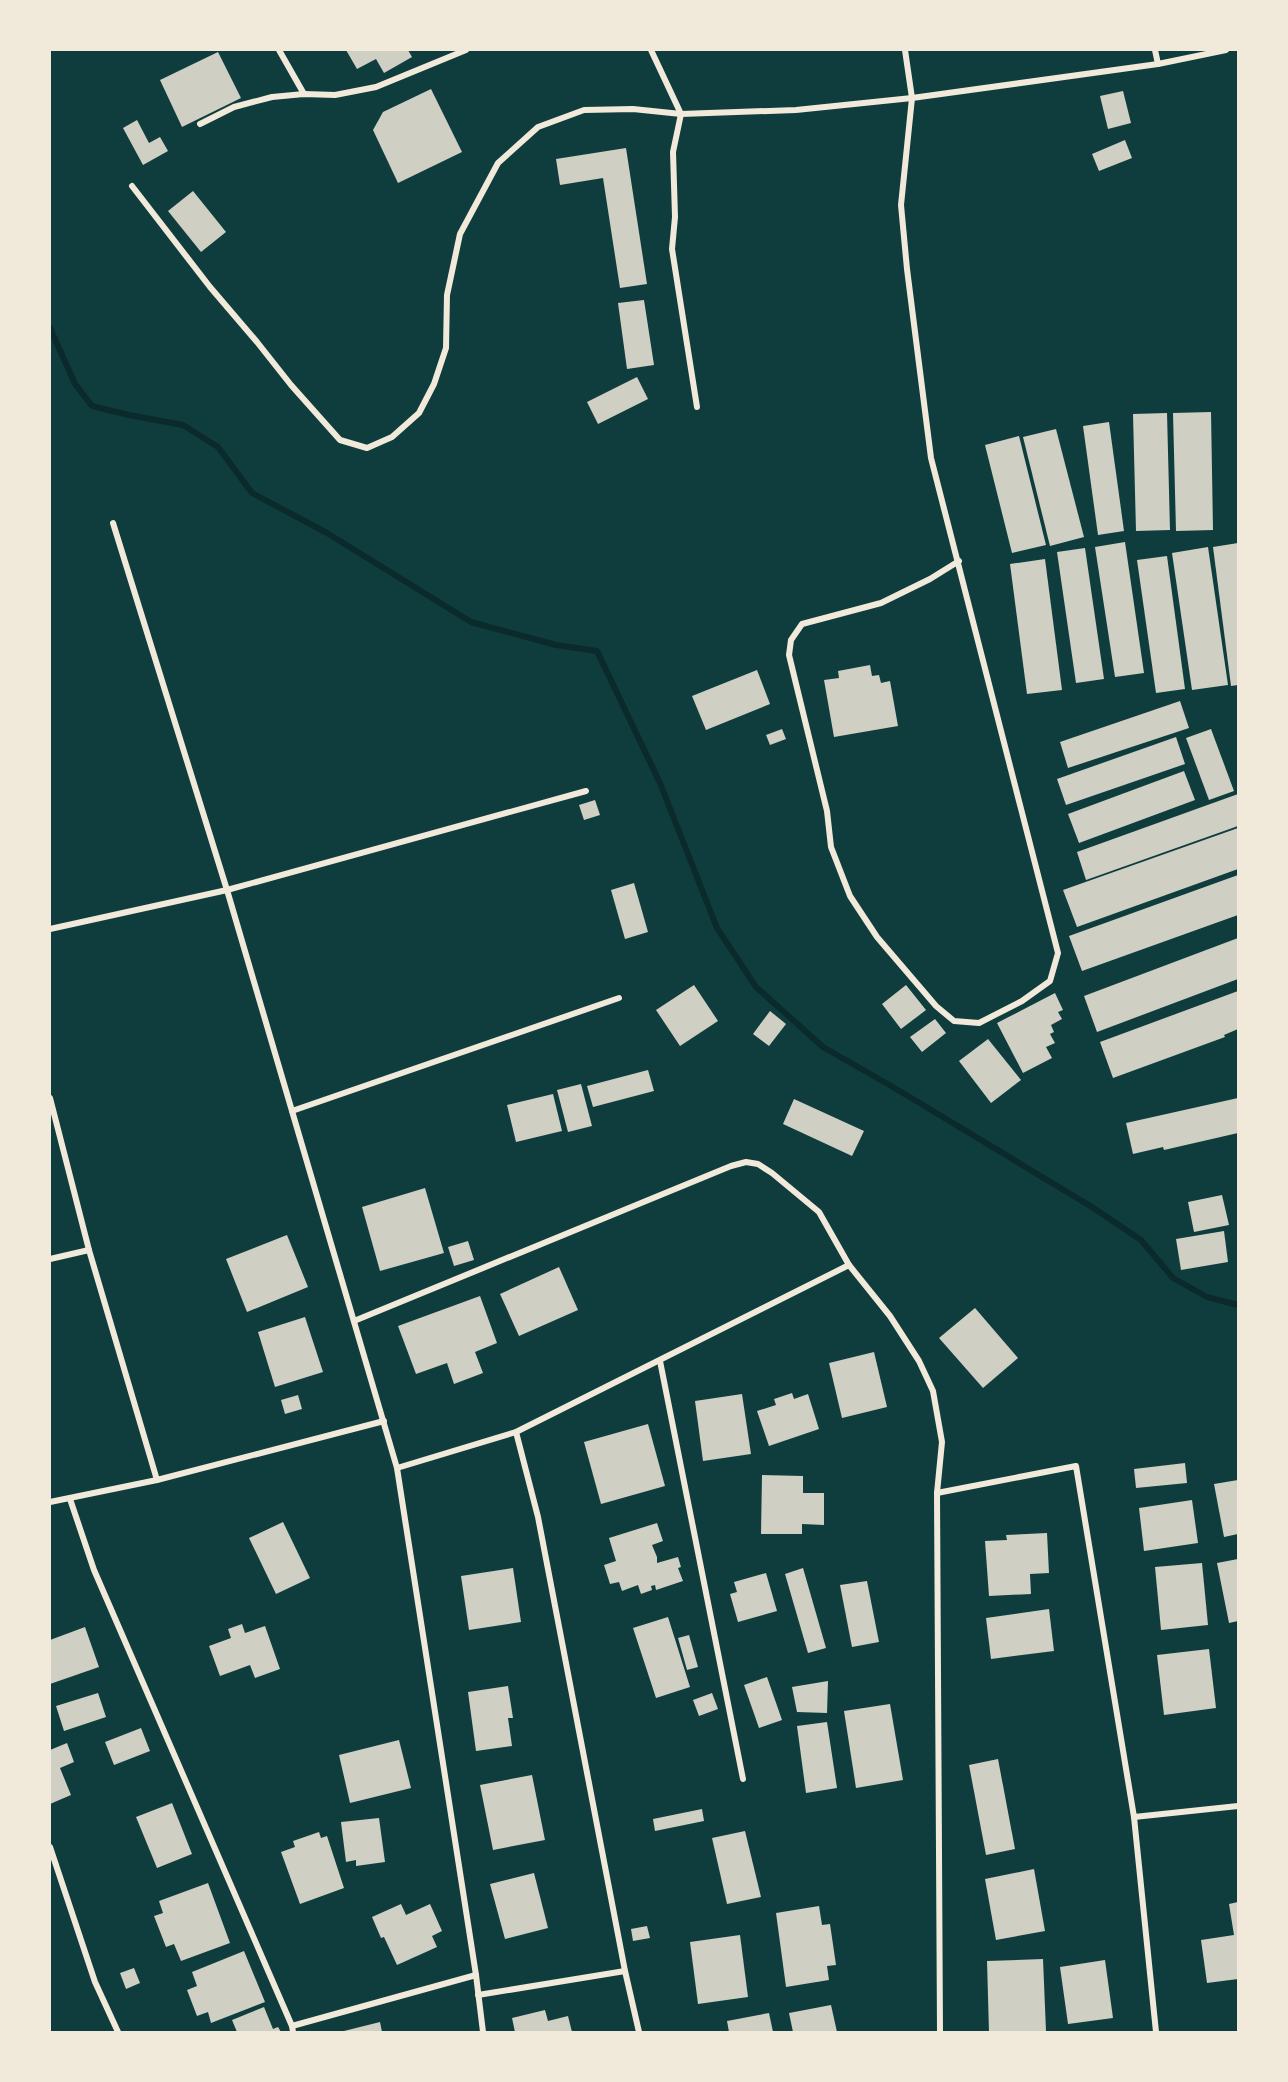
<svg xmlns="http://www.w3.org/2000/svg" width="1288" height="2082" viewBox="0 0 1288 2082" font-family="Commissioner,sans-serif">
  <rect width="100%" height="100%" fill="#0f3d3e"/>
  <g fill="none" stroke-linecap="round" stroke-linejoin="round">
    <!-- stream -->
    <path stroke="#0a2a2b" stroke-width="6" d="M 50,328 L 75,384 L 92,406 L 129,415 L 183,425 L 218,447 L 252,493 L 327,533 L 471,622 L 556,645 L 597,651 L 660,783 L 717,928 L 756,987 L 823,1047 L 898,1090 L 1092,1207 L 1141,1240 L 1173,1278 L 1207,1297 L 1238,1305"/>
  </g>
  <!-- building -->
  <g fill="#cfcfc3">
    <path d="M 346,50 L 408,50 L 412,57 L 384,73 L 376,59 L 357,69 Z"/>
    <path d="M 218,52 L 241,98 L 182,127 L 160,80 Z"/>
    <path d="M 431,89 L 462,152 L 398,183 L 373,130 L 383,112 Z"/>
    <path d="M 1123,91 L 1131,123 L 1108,129 L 1100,96 Z"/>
    <path d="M 137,120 L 149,143 L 160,137 L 168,151 L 143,165 L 123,128 Z"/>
    <path d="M 1125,140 L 1132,158 L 1099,171 L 1092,154 Z"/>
    <path d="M 626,148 L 647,284 L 620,288 L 603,178 L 560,185 L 556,159 Z"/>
    <path d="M 193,191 L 226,232 L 201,252 L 168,211 Z"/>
    <path d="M 644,300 L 654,365 L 627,369 L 618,303 Z"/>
    <path d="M 637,377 L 648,399 L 598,424 L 587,402 Z"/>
    <path d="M 1211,412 L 1213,530 L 1176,531 L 1173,413 Z"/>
    <path d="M 1167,413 L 1170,530 L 1136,531 L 1133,414 Z"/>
    <path d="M 1109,422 L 1124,531 L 1098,535 L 1083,426 Z"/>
    <path d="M 1056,429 L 1084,537 L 1050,546 L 1023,437 Z"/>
    <path d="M 1019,436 L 1046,545 L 1012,553 L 985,445 Z"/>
    <path d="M 1125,542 L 1144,673 L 1115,677 L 1095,547 Z"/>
    <path d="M 1238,543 L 1238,685 L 1231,686 L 1213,547 Z"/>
    <path d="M 1208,547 L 1228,685 L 1192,690 L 1172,553 Z"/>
    <path d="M 1085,548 L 1104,679 L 1076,683 L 1057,552 Z"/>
    <path d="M 1167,556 L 1185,689 L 1156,693 L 1137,560 Z"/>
    <path d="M 1045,559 L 1062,690 L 1027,694 L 1010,564 Z"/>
    <path d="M 870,665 L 872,676 L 879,675 L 881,683 L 890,681 L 898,726 L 834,737 L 824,680 L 839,678 L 838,671 Z"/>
    <path d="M 757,670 L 770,704 L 706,730 L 692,696 Z"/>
    <path d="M 1180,701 L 1189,728 L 1068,768 L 1060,742 Z"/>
    <path d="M 782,729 L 786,739 L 770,745 L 766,735 Z"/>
    <path d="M 1211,729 L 1234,791 L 1209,800 L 1186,738 Z"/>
    <path d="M 1176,737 L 1185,764 L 1066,805 L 1057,779 Z"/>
    <path d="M 1184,771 L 1195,800 L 1079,843 L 1068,814 Z"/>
    <path d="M 1238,794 L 1238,826 L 1086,880 L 1077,852 Z"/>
    <path d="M 595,800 L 600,815 L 584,820 L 579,805 Z"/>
    <path d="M 1238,828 L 1238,869 L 1077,927 L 1063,890 Z"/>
    <path d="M 1238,875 L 1238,915 L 1082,971 L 1069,936 Z"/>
    <path d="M 634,883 L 648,932 L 625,939 L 611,890 Z"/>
    <path d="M 1238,938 L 1238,979 L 1097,1032 L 1084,996 Z"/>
    <path d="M 694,985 L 718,1021 L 680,1046 L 656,1010 Z"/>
    <path d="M 906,985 L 926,1010 L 901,1029 L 882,1004 Z"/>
    <path d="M 1238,991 L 1238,1029 L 1224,1035 L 1225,1037 L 1113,1078 L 1100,1042 Z"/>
    <path d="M 1055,993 L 1063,1010 L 1058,1012 L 1062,1019 L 1051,1025 L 1054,1032 L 1050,1034 L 1055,1043 L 1046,1047 L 1052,1058 L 1023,1073 L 997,1023 Z"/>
    <path d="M 770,1011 L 786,1024 L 769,1046 L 753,1034 Z"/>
    <path d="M 935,1019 L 946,1033 L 922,1052 L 910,1037 Z"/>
    <path d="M 988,1039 L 1021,1080 L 991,1103 L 959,1061 Z"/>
    <path d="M 648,1070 L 654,1091 L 593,1107 L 587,1086 Z"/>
    <path d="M 581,1084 L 592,1126 L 568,1132 L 557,1090 Z"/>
    <path d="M 553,1094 L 562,1131 L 516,1142 L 507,1105 Z"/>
    <path d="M 1238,1098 L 1238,1133 L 1164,1150 L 1163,1147 L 1133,1154 L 1126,1123 Z"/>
    <path d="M 794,1099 L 864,1131 L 852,1156 L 783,1124 Z"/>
    <path d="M 425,1188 L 444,1253 L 380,1271 L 362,1207 Z"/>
    <path d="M 1222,1195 L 1229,1225 L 1194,1232 L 1188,1202 Z"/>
    <path d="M 1224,1231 L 1228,1262 L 1181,1270 L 1176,1239 Z"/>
    <path d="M 287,1235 L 308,1287 L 247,1312 L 226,1259 Z"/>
    <path d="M 468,1241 L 474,1260 L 454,1266 L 448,1247 Z"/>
    <path d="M 559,1267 L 578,1310 L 519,1336 L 500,1294 Z"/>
    <path d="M 480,1296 L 497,1343 L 475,1352 L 483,1373 L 454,1384 L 447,1363 L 416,1374 L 398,1326 Z"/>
    <path d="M 975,1308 L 1018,1358 L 983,1388 L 939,1338 Z"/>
    <path d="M 305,1317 L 323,1372 L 275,1387 L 258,1332 Z"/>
    <path d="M 874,1352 L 887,1407 L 842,1418 L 829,1363 Z"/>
    <path d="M 792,1393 L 794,1399 L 808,1394 L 819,1429 L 769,1446 L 757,1411 L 776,1405 L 774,1399 Z"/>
    <path d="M 742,1394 L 751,1454 L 703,1461 L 695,1401 Z"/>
    <path d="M 298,1395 L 302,1409 L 285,1414 L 281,1400 Z"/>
    <path d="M 648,1424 L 665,1486 L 601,1504 L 584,1442 Z"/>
    <path d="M 1185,1463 L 1187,1483 L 1136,1488 L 1134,1469 Z"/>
    <path d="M 762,1475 L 803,1476 L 803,1493 L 824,1493 L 824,1525 L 802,1524 L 802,1534 L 761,1534 Z"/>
    <path d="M 1238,1480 L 1238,1534 L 1224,1537 L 1214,1484 Z"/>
    <path d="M 1192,1500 L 1198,1543 L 1144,1551 L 1139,1508 Z"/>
    <path d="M 283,1522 L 310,1578 L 276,1594 L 249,1538 Z"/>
    <path d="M 657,1523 L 663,1541 L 652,1545 L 657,1557 L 657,1563 L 678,1557 L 681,1567 L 678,1568 L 683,1581 L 656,1590 L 655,1585 L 651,1586 L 652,1590 L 641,1594 L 638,1585 L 622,1591 L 619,1582 L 610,1584 L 604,1565 L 616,1561 L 609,1538 Z"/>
    <path d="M 1047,1533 L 1049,1573 L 1030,1574 L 1031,1594 L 989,1596 L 985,1541 L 1007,1540 L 1006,1535 Z"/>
    <path d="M 1238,1559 L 1238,1621 L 1229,1623 L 1217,1563 Z"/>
    <path d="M 1202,1563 L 1208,1625 L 1161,1630 L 1155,1567 Z"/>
    <path d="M 513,1568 L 521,1622 L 469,1630 L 461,1576 Z"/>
    <path d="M 803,1568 L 826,1648 L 808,1653 L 785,1574 Z"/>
    <path d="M 766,1573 L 777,1611 L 738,1622 L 730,1594 L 737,1592 L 734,1582 Z"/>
    <path d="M 867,1581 L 879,1642 L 852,1647 L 840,1585 Z"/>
    <path d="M 1049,1609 L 1054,1651 L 991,1659 L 986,1618 Z"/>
    <path d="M 668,1617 L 690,1687 L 656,1698 L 633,1628 Z"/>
    <path d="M 242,1624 L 245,1633 L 265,1626 L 280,1669 L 255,1678 L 250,1665 L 220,1676 L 209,1646 L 231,1638 L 228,1629 Z"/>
    <path d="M 85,1627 L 99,1667 L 50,1684 L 50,1640 Z"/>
    <path d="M 689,1635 L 698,1667 L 687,1670 L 678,1638 Z"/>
    <path d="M 1209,1649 L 1216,1708 L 1164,1715 L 1157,1655 Z"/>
    <path d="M 767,1677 L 782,1720 L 759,1728 L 744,1685 Z"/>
    <path d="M 828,1681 L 827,1713 L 797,1712 L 792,1687 Z"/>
    <path d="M 508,1686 L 513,1718 L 508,1718 L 512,1746 L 476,1751 L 468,1692 Z"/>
    <path d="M 98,1693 L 106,1717 L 64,1731 L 56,1706 Z"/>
    <path d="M 712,1693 L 718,1709 L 699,1716 L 693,1700 Z"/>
    <path d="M 890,1704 L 903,1780 L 856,1788 L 844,1711 Z"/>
    <path d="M 827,1722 L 837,1788 L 806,1793 L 797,1726 Z"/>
    <path d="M 141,1728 L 150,1751 L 114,1765 L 105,1742 Z"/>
    <path d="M 399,1740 L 411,1788 L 350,1803 L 339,1755 Z"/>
    <path d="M 67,1743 L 74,1762 L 60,1768 L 71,1795 L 50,1804 L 50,1750 Z"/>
    <path d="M 998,1759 L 1015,1849 L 986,1855 L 969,1765 Z"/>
    <path d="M 532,1775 L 545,1840 L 493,1850 L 480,1785 Z"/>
    <path d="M 172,1803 L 192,1854 L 157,1868 L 136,1817 Z"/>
    <path d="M 702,1809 L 704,1821 L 655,1831 L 653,1819 Z"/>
    <path d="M 379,1818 L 385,1862 L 356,1866 L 356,1860 L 346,1862 L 341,1822 Z"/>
    <path d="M 745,1831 L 761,1897 L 727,1904 L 712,1838 Z"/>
    <path d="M 319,1832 L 321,1838 L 327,1836 L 344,1888 L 300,1904 L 281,1852 L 295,1847 L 293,1841 Z"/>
    <path d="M 1034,1869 L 1045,1931 L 996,1940 L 985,1879 Z"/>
    <path d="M 534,1873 L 548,1928 L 505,1939 L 490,1884 Z"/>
    <path d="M 208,1883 L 230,1943 L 181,1961 L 174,1944 L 166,1947 L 154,1916 L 163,1913 L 159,1901 Z"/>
    <path d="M 1238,1902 L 1238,1979 L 1207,1983 L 1201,1940 L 1234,1935 L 1229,1904 Z"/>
    <path d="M 401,1904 L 406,1915 L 430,1904 L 442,1931 L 432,1936 L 437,1947 L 397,1965 L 384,1937 L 381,1938 L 372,1917 Z"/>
    <path d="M 819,1906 L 822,1925 L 830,1924 L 836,1965 L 827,1966 L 829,1980 L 786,1987 L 776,1913 Z"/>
    <path d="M 647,1926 L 650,1938 L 633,1941 L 631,1929 Z"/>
    <path d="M 740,1935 L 748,1997 L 698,2004 L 690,1942 Z"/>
    <path d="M 244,1951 L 265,2002 L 211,2023 L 208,2012 L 197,2016 L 187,1990 L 197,1986 L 192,1972 Z"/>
    <path d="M 1043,1959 L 1046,2031 L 989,2032 L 987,1961 Z"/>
    <path d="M 1105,1960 L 1113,2018 L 1068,2024 L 1060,1967 Z"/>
    <path d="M 134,1968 L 140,1983 L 126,1989 L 120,1973 Z"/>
    <path d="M 831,2005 L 837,2032 L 793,2032 L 789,2013 Z"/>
    <path d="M 264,2007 L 273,2029 L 278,2027 L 281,2032 L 237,2032 L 232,2020 Z"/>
    <path d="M 545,2010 L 548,2021 L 568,2016 L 572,2032 L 515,2032 L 512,2018 Z"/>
    <path d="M 769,2013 L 773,2032 L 729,2032 L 727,2021 Z"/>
    <path d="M 380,2022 L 382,2032 L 340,2032 Z"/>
  </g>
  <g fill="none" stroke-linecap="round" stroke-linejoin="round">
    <!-- minor -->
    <g stroke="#f1e9da" stroke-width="6">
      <path d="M 279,50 L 304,94"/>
      <path d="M 651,50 L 681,114 L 673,152 L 675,217 L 672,249 L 697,407"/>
      <path d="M 905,50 L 912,98 L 901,205 L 907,269 L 931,458 L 1058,953 L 1050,981 L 1022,1001 L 979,1023 L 954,1021 L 936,1006 L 877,937 L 850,896 L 831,847 L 827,811 L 789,655 L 791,640 L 802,624 L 881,603 L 930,579 L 959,561"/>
      <path d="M 1155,50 L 1158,64"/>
      <path d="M 200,124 L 234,107 L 272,97 L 304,94 L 335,95 L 376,87 L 466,50"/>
      <path d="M 132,186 L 210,287 L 257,342 L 291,385 L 340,440 L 367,448 L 392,437 L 419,413 L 434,384 L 446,348 L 447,295 L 460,234 L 498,163 L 538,127 L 584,110 L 633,109 L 681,114 L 796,110 L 912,98 L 1158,64 L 1226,50"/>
      <path d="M 113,523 L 227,890 L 397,1468 L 476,1975 L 483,2032"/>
      <path d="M 50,929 L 227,890 L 586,791"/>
      <path d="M 50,1098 L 89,1250 L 157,1480"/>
      <path d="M 292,1111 L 619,998"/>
      <path d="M 50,1259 L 89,1250"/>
      <path d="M 354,1321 L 731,1166 L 746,1162 L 758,1164 L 772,1173 L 819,1212 L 849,1265 L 890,1316 L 919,1361 L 933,1391 L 942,1442 L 937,1493 L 940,2032"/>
      <path d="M 660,1361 L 743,1779"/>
      <path d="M 516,1432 L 538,1517 L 625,1971 L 639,2032"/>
      <path d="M 397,1468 L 516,1432 L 849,1265"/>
      <path d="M 937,1493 L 1076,1466 L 1134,1817 L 1156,2032"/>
      <path d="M 70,1499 L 94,1570 L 292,2026 L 293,2032"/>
      <path d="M 50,1502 L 157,1480 L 384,1421"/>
      <path d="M 1134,1817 L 1238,1806"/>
      <path d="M 50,1847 L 95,1982 L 118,2032"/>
      <path d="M 478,1995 L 625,1971"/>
      <path d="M 292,2026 L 476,1975"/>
    </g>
  </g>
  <!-- border -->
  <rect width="1288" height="2082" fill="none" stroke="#f1e9da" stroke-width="102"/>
</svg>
